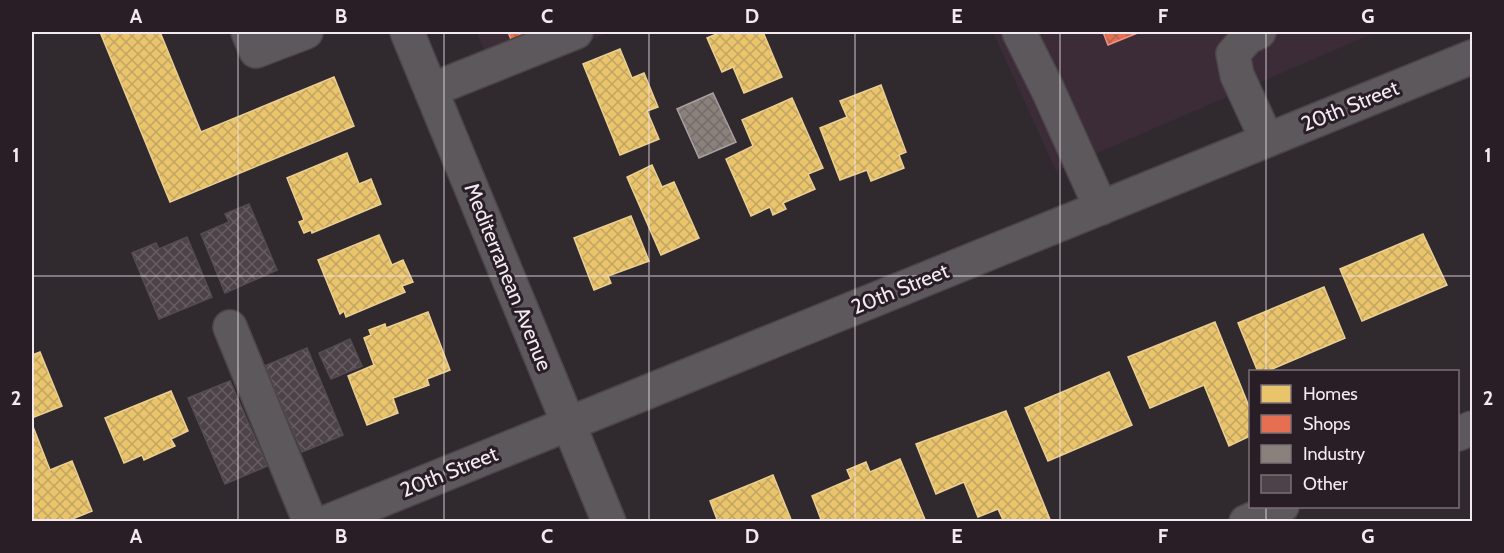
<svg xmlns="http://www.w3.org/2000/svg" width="1504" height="553" viewBox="0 0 1504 553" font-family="Cabin,sans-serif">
  <defs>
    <pattern id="homes-cross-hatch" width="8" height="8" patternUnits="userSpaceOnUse" patternTransform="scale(1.5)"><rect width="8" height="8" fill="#e9c46a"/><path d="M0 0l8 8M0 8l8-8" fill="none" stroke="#c1a462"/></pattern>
    <pattern id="shops-cross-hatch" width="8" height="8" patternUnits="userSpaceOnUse" patternTransform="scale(1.5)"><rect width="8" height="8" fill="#e76f51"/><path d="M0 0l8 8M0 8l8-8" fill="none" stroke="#b8634e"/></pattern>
    <pattern id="industry-cross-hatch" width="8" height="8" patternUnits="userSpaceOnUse" patternTransform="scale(1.5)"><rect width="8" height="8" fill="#8a817c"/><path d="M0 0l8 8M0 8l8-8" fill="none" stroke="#736c6a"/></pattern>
    <pattern id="building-cross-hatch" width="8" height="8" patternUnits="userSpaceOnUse" patternTransform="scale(1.5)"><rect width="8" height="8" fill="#4d4247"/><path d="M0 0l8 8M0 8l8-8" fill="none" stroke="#675d62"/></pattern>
  </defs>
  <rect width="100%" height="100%" fill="#302a2f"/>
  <!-- built -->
  <g fill="#3b2c38">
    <path d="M 476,32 L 611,32 L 497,78 Z"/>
    <path d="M 993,32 L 1376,32 L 1056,171 Z"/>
  </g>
  <!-- homes -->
  <g fill="url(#homes-cross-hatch)" stroke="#eccf92" stroke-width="1.5">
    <path d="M 100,32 L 160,32 L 201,132 L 334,77 L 354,126 L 170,202 Z"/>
    <path d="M 719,32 L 763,32 L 782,77 L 744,93 L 733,67 L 722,72 L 707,38 L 719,33 Z"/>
    <path d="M 620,49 L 632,78 L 644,73 L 658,107 L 647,111 L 659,139 L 620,155 L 583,64 Z"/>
    <path d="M 881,85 L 906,152 L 899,155 L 904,168 L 871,181 L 867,170 L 840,180 L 820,128 L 847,117 L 840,101 Z"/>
    <path d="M 792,98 L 823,168 L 808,174 L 815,189 L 783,203 L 786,209 L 773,215 L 770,207 L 751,216 L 726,159 L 753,146 L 742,120 Z"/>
    <path d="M 347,153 L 359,184 L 371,179 L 381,204 L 312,233 L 311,230 L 304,233 L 299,222 L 304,220 L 287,178 Z"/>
    <path d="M 652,165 L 662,187 L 674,182 L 699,238 L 661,255 L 627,177 Z"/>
    <path d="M 631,216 L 649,261 L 608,276 L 611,283 L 594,290 L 574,238 Z"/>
    <path d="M 1423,234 L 1447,285 L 1362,321 L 1340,269 Z"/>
    <path d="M 379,235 L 392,265 L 403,260 L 413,282 L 402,286 L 405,292 L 346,317 L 344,311 L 340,314 L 318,260 Z"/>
    <path d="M 1324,287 L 1345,338 L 1265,372 L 1258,372 L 1238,323 Z"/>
    <path d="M 428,312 L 450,370 L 427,379 L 429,385 L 393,398 L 398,413 L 367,425 L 348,376 L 374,365 L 364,338 L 371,335 L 369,330 L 385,324 L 386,328 Z"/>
    <path d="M 1215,322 L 1250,409 L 1250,436 L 1229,446 L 1204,385 L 1150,408 L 1128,357 Z"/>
    <path d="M 40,352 L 62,406 L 32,418 L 32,355 Z"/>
    <path d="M 1109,372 L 1132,425 L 1048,461 L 1025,408 Z"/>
    <path d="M 171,391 L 188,431 L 171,439 L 175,446 L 144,460 L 142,455 L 124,463 L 105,418 Z"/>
    <path d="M 1006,411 L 1051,522 L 1004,522 L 998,509 L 978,517 L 964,482 L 936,494 L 916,444 Z"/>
    <path d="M 32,424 L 50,470 L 72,461 L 92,511 L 65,522 L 33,522 L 32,518 Z"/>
    <path d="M 900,459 L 926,522 L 822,522 L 812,496 L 851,479 L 847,470 L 866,462 L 870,472 Z"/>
    <path d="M 773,475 L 792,522 L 718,522 L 710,501 Z"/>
  </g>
  <!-- shops -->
  <g fill="url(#shops-cross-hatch)" stroke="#ea9481" stroke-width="1.5">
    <path d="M 508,32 L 540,32 L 512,42 Z"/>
    <path d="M 1103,32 L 1140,32 L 1108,45 Z"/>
  </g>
  <!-- industry -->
  <path fill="url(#industry-cross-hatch)" stroke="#a9a09f" stroke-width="1.5" d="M 713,93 L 736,142 L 699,158 L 677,109 Z"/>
  <!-- building -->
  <g fill="url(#building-cross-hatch)" stroke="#534d51" stroke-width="1.5">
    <path d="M 249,204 L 277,270 L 225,293 L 201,234 L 229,222 L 225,214 Z"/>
    <path d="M 187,237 L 212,297 L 159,319 L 132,253 L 156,243 L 159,249 Z"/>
    <path d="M 350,339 L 362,366 L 331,379 L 319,353 Z"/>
    <path d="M 307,348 L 343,435 L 302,452 L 265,366 Z"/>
    <path d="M 230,381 L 267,466 L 225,484 L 188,398 Z"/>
  </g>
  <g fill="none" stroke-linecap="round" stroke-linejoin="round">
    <!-- minor casing -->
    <g stroke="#4c464a" stroke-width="36">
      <g id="minor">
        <path d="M 248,32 L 256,51 L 306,32"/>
        <path d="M 407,32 L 609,522"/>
        <path d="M 1019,32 L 1048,90 L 1101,208"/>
        <path d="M 1259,32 L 1247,38 L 1233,54 L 1237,75 L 1267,140"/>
        <path d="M 431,90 L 576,32"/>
        <path d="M 230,327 L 310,522"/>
        <path d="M 1458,434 L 1472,428"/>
        <path d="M 327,522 L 1472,57"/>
        <path d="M 1246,522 L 1282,506"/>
      </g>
    </g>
    <!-- minor -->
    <use href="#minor" stroke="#5c585b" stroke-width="33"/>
  </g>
  <!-- grid -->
  <path fill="none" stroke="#f2eaf0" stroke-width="1.5" stroke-opacity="0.55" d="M 238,32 L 238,522M 444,32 L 444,522M 649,32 L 649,522M 855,32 L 855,522M 1060,32 L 1060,522M 1266,32 L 1266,372M 32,276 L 1472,276M 1266,506 L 1266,522"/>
  <g text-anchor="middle" stroke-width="6" stroke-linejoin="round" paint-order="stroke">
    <!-- street labels -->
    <g font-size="21" fill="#f2eaf0" stroke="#291e26">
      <text transform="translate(1350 106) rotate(-22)" y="7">20th Street</text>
      <text transform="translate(508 277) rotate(68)" y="7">Mediterranean Avenue</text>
      <text transform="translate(900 289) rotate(-22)" y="7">20th Street</text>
      <text transform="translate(449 472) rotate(-22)" y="7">20th Street</text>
    </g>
  </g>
  <!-- border -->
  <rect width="1504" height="553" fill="none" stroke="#291e26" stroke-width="66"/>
  <!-- legend -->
  <rect x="1249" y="370" width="210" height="138" fill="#291e26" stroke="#797077" stroke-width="1.5"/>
  <rect x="1261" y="385" width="30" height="18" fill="#e9c46a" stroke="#797077" stroke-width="1.5"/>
  <text x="1303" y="400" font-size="18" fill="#f2eaf0">Homes</text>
  <rect x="1261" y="415" width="30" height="18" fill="#e76f51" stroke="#797077" stroke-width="1.5"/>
  <text x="1303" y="430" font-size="18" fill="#f2eaf0">Shops</text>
  <rect x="1261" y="445" width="30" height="18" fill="#8a817c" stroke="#797077" stroke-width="1.5"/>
  <text x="1303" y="460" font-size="18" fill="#f2eaf0">Industry</text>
  <rect x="1261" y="475" width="30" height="18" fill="#4d4247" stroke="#797077" stroke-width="1.5"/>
  <text x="1303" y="490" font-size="18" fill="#f2eaf0">Other</text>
  <rect x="33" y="33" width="1438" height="487" fill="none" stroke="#f2eaf0" stroke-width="2"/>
  <g font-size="20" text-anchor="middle" font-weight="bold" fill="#f2eaf0">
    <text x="136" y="23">A</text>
    <text x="341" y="23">B</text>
    <text x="547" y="23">C</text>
    <text x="752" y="23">D</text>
    <text x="957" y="23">E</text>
    <text x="1163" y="23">F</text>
    <text x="1368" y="23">G</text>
    <text x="16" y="162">1</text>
    <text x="1488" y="162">1</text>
    <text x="16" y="405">2</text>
    <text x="1488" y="405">2</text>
    <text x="136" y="543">A</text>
    <text x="341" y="543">B</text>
    <text x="547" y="543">C</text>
    <text x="752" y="543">D</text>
    <text x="957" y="543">E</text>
    <text x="1163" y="543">F</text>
    <text x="1368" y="543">G</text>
  </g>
</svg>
